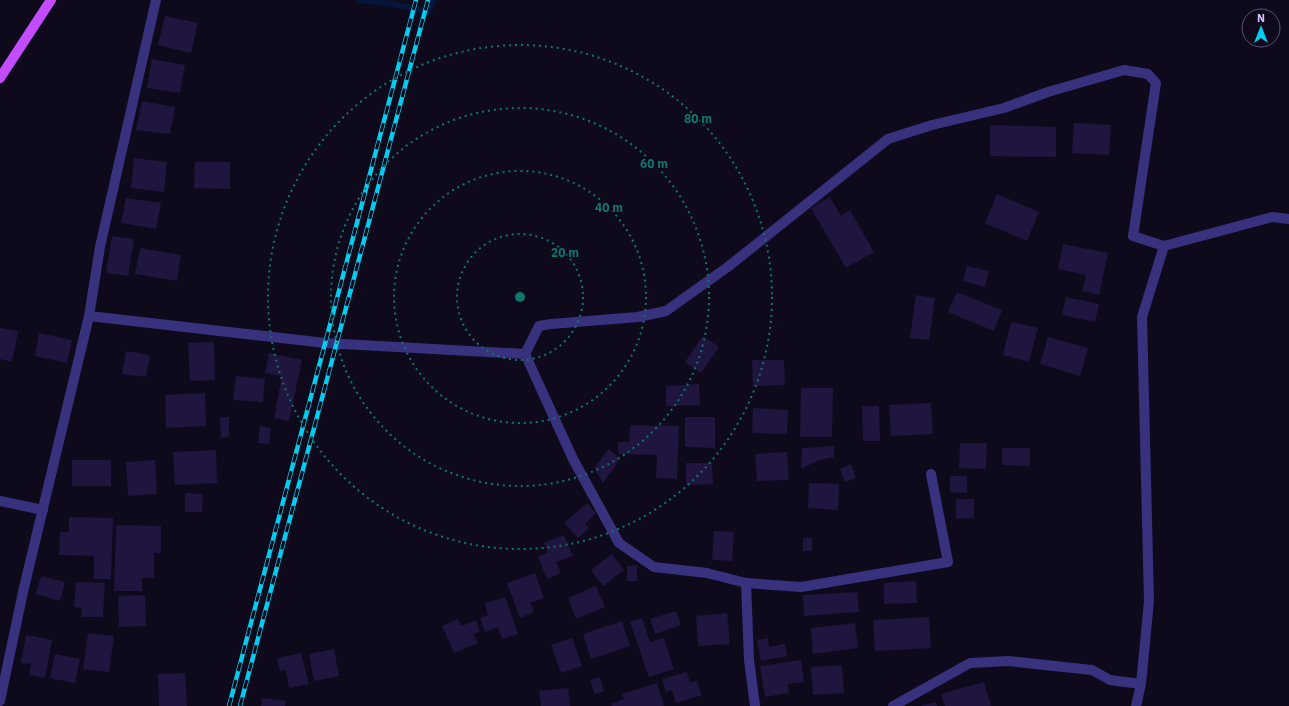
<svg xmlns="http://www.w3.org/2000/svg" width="1289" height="706" viewBox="0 0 1289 706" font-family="'IBM Plex Sans',sans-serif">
  <rect width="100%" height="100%" fill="#0e0a1c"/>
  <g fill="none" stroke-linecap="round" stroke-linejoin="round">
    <!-- stream -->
    <path stroke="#06163a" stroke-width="6" d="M 360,0 L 392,4 L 429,12 L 433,0"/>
  </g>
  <!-- building -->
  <g fill="#1f153e">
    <path d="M 165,16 L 198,23 L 191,53 L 158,45 Z"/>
    <path d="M 152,59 L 185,65 L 180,93 L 147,88 Z"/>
    <path d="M 142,101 L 175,107 L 170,134 L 136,130 Z"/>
    <path d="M 1074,123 L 1111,125 L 1109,155 L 1072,153 Z"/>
    <path d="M 990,125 L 1056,127 L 1056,157 L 990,156 Z"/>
    <path d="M 134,158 L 167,162 L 164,192 L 131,188 Z"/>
    <path d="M 195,162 L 230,162 L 230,189 L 194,188 Z"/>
    <path d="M 997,194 L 1039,212 L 1027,241 L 985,223 Z"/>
    <path d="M 830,197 L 841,216 L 850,210 L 874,252 L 846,268 L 811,208 Z"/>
    <path d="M 126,198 L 161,203 L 156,229 L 121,223 Z"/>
    <path d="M 112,236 L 134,239 L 128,276 L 106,273 Z"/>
    <path d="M 1063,244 L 1108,253 L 1099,295 L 1082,291 L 1086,275 L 1058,269 Z"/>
    <path d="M 140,248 L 181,255 L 177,281 L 135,274 Z"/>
    <path d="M 967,266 L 989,271 L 985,287 L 963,281 Z"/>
    <path d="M 957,292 L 1002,310 L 994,331 L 948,312 Z"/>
    <path d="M 916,295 L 935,298 L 929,340 L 910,338 Z"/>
    <path d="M 1066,297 L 1099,304 L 1095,322 L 1062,315 Z"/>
    <path d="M 1011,322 L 1038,328 L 1029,362 L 1003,355 Z"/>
    <path d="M 0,328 L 18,331 L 12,362 L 0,359 Z"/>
    <path d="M 39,333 L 72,340 L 67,363 L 35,356 Z"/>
    <path d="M 703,336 L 719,347 L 701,373 L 685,362 Z"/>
    <path d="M 1048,337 L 1088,348 L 1080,376 L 1040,364 Z"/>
    <path d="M 214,342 L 215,380 L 190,381 L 188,343 Z"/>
    <path d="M 126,351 L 150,355 L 146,377 L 122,374 Z"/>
    <path d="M 269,353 L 302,360 L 289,421 L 274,418 L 282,376 L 265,373 Z"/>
    <path d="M 752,360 L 784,360 L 785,385 L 753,386 Z"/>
    <path d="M 236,376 L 265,379 L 263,402 L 233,400 Z"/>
    <path d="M 699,384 L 700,405 L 666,406 L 666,386 Z"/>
    <path d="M 801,388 L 833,388 L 832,437 L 800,437 Z"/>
    <path d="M 205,393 L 206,426 L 166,428 L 165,395 Z"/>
    <path d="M 931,403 L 933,434 L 891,436 L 889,405 Z"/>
    <path d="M 862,406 L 879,406 L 880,441 L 863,441 Z"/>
    <path d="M 753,408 L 788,410 L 787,434 L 752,433 Z"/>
    <path d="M 220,417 L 229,417 L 229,437 L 221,438 Z"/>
    <path d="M 685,417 L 715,417 L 715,448 L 685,447 Z"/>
    <path d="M 630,425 L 679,426 L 677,479 L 656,478 L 657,455 L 618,454 L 618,442 L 629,442 Z"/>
    <path d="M 260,426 L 271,428 L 269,444 L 258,443 Z"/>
    <path d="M 960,443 L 987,443 L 986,469 L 959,468 Z"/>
    <path d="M 834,446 L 834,457 L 819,460 L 801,469 L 802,448 Z"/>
    <path d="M 1002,448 L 1030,448 L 1030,466 L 1002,465 Z"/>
    <path d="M 609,449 L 620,459 L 603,483 L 594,468 Z"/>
    <path d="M 216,450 L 217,483 L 175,485 L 173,452 Z"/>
    <path d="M 787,452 L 789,480 L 757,481 L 755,454 Z"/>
    <rect x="72" y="460" width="39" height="26"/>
    <path d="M 155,460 L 157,494 L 128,496 L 126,462 Z"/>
    <path d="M 686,463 L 712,463 L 713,484 L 686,485 Z"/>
    <path d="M 851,464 L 856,478 L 845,482 L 840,469 Z"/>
    <path d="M 950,476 L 967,476 L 967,493 L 950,492 Z"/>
    <path d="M 809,483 L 839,484 L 838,510 L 808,508 Z"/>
    <path d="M 185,493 L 203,494 L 202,512 L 185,512 Z"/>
    <path d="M 956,499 L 974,499 L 974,518 L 956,519 Z"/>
    <path d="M 587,503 L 596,513 L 585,524 L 589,528 L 578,538 L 564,523 Z"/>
    <path d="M 69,517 L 113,518 L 111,579 L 94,579 L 94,556 L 59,555 L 60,532 L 69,532 Z"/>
    <path d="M 116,525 L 161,526 L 161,553 L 154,553 L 154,578 L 142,578 L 142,591 L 114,591 Z"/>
    <path d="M 714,531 L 734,532 L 732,561 L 712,560 Z"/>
    <path d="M 564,535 L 573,556 L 556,562 L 561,573 L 547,579 L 538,557 L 548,552 L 544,543 Z"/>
    <rect x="803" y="538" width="9" height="13"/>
    <path d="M 612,554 L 624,570 L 603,586 L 591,570 Z"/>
    <path d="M 637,565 L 637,581 L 627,581 L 627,566 Z"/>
    <path d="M 535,573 L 544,598 L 530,603 L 534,612 L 520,618 L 507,583 Z"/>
    <path d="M 41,576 L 65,582 L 60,601 L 36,594 Z"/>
    <path d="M 916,581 L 917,603 L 884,604 L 884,583 Z"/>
    <path d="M 76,582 L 105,583 L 103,617 L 81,617 L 82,608 L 74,607 Z"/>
    <path d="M 596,586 L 605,607 L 576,619 L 568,598 Z"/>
    <path d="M 857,592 L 859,612 L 804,616 L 803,595 Z"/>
    <path d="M 145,595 L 146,626 L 119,627 L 118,596 Z"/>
    <path d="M 505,597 L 518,634 L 502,639 L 498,627 L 485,632 L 480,618 L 488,615 L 485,603 Z"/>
    <path d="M 676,611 L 681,625 L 655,634 L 650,619 Z"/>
    <path d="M 727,613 L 730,644 L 698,646 L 696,616 Z"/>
    <path d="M 929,617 L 931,648 L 875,651 L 873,620 Z"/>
    <path d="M 642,618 L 650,642 L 664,638 L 674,669 L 649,677 L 630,622 Z"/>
    <path d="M 458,619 L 462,626 L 476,620 L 480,631 L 473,634 L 478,643 L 454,653 L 442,626 Z"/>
    <path d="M 622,621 L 630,646 L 591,659 L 583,634 Z"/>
    <path d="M 855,623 L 858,648 L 813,654 L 811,628 Z"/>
    <path d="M 88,633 L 114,636 L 109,672 L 83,669 Z"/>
    <path d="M 26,635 L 52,640 L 45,678 L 29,675 L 31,664 L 21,663 Z"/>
    <path d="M 572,638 L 582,666 L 561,673 L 551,645 Z"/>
    <path d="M 768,638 L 769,647 L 785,644 L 787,656 L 761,661 L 757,640 Z"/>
    <path d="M 334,649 L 339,676 L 314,681 L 309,654 Z"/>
    <path d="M 301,653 L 309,684 L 289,688 L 286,670 L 280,671 L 277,658 Z"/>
    <path d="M 55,654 L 80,659 L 75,683 L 50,678 Z"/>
    <path d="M 801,660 L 804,682 L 788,684 L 789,693 L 765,697 L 760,666 Z"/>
    <path d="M 842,665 L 844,693 L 813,695 L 811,667 Z"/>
    <path d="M 687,672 L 690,683 L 697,681 L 702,695 L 676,703 L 672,690 L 666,692 L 662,679 Z"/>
    <path d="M 185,673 L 187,706 L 159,706 L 158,674 Z"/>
    <path d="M 600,677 L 604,691 L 595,694 L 590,680 Z"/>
    <path d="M 984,682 L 991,706 L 945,706 L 941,694 Z"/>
    <path d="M 657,683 L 664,706 L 612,706 L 612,704 L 624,699 L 622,694 Z"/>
    <path d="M 568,688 L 570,706 L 541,706 L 539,691 Z"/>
    <path d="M 262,698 L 286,701 L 285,706 L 261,706 Z"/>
    <path d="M 936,702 L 937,706 L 922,706 L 922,705 Z"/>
  </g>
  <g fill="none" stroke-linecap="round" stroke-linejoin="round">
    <!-- minor -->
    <g stroke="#38327e" stroke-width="10">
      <path d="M 89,316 L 325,343 L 525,354 L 573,459 L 619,543 L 654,567 L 707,573 L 746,583 L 801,587 L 948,562 L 931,474"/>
      <path d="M 525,354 L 539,326 L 551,324 L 638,317 L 666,311 L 729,266 L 888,139 L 932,125 L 1004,108 L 1048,92 L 1124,70 L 1148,74 L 1156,83 L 1133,236 L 1164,246 L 1272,217 L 1289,219"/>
      <path d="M 0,501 L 43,510"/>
      <path d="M 746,583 L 749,660 L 755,706"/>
      <path d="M 0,701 L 23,592 L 89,316 L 100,247 L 156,0"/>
      <path d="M 893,706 L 970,663 L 1008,661 L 1092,670 L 1110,680 L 1141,684"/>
      <path d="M 1136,706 L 1141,684 L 1149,601 L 1142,317 L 1164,246"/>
    </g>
    <!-- major -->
    <path stroke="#c44cff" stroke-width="10" d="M 0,78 L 51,0"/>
    <!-- rail casing -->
    <g stroke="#00cdf0" stroke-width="4.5">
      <g id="rail">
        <path d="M 229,706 L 416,0"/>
        <path d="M 240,706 L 428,0"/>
      </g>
    </g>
    <!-- rail -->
    <use href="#rail" stroke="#0e0a1c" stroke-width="3" stroke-dasharray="9" stroke-linecap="butt"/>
  </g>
  <!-- distance rings -->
  <g fill="none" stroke="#0f766e" stroke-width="2" stroke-dasharray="2 4">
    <circle cx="520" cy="297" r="63"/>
    <circle cx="520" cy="297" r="126"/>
    <circle cx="520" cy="297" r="189"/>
    <circle cx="520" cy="297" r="252"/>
  </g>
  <circle cx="520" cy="297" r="6" fill="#0f766e" stroke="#0e0a1c" stroke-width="2"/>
  <g font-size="12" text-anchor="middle" font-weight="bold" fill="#0f766e" stroke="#0e0a1c" stroke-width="3" stroke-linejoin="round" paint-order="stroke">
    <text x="698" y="123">80 m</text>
    <text x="654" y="168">60 m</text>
    <text x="609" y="212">40 m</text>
    <text x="565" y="257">20 m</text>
  </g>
  <!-- north arrow -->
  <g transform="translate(1261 28)"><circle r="19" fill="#0e0a1c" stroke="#5b5577"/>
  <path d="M0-3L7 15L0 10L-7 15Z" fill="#00cdf0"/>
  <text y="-6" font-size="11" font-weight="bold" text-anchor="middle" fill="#cfc5ff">N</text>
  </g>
</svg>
